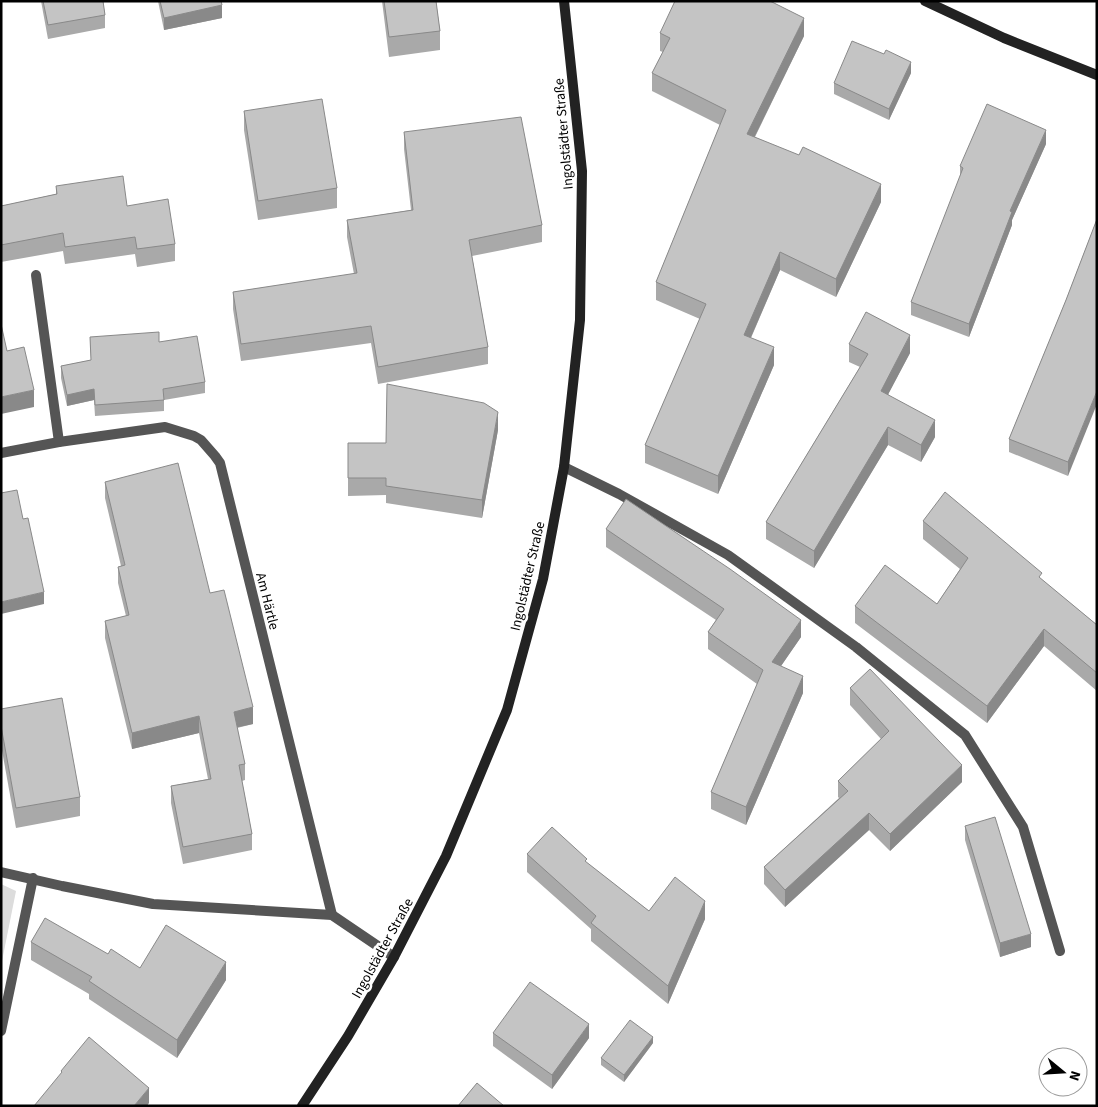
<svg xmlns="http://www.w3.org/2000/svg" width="1098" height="1107" viewBox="0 0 1098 1107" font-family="'Source Sans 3',sans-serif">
  <rect width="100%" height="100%" fill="#fff"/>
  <!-- green -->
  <path fill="#dcdcdc" d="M 1,884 L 16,891 L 1,966 Z"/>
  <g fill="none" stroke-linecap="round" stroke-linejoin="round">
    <!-- street -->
    <g stroke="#555" stroke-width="10">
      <path d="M 36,275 L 59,442"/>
      <path d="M 1,453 L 59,442 L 165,427 L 194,436 L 201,440 L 215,456 L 220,463 L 332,915"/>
      <path d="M 564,467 L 619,494 L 728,555 L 856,647 L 965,735 L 1023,827 L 1060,951"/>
      <path d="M 1,872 L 62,886 L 153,904 L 332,915 L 394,957"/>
      <path d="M 1,1031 L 33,878"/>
    </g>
    <!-- secondary -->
    <g stroke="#222" stroke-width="10">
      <path d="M 925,1 L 1004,38 L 1097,75"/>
      <path d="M 302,1106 L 348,1036 L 394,957 L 446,856 L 507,710 L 543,579 L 564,467 L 580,320 L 582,171 L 564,1"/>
    </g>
  </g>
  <!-- wall -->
  <g fill="#a9a9a9">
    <path d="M 41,1 L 103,1 L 105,15 L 105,28 L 48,39 Z"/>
    <path d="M 158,1 L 221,1 L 222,18 L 164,30 Z"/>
    <path d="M 382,1 L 436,1 L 440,31 L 440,50 L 389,57 Z"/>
    <path d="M 660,33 L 804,36 L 755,137 L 881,202 L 836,297 L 780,270 L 751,338 L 774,365 L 718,494 L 645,463 L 645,445 L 700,319 L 656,300 L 656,282 L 720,125 L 652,91 L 652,73 L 663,52 L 660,51 Z"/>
    <path d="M 911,73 L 889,120 L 834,94 L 834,83 Z"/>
    <path d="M 244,111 L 337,188 L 337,208 L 258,220 L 244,130 Z"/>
    <path d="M 404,132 L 542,225 L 542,242 L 472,256 L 488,347 L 488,364 L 378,384 L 371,343 L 241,361 L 233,309 L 233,292 L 354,274 L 347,237 L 347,220 L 411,210 L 404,149 Z"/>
    <path d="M 1046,144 L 1012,220 L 1012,225 L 969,337 L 911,315 L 911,302 L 960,177 L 960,166 Z"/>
    <path d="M 56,186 L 127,206 L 175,244 L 175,261 L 137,267 L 135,254 L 65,264 L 63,251 L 1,262 L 1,206 L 56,194 Z"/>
    <path d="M 1097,219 L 1068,476 L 1009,452 L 1009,439 L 1066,300 Z"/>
    <path d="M 90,337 L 159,342 L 205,382 L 205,393 L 164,400 L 164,411 L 95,416 L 94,400 L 67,406 L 61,378 L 61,366 L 91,360 Z"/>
    <path d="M 849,344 L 910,353 L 888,394 L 935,437 L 921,462 L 888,445 L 814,568 L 766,539 L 766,522 L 860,367 L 849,362 Z"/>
    <path d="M 498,430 L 482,518 L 386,503 L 386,495 L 348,496 L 348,443 L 386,443 Z"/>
    <path d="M 105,482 L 210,593 L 253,724 L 237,728 L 245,764 L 245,780 L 242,781 L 252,834 L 252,850 L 183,864 L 171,803 L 171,786 L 208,779 L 199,733 L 132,749 L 105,638 L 105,621 L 126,616 L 118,583 L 118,567 L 121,566 L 105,498 Z"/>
    <path d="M 923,521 L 1042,580 L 1097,625 L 1097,691 L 1044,646 L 987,723 L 855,623 L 855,606 L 937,604 L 960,569 L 923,539 Z"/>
    <path d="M 606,529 L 801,637 L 781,666 L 803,693 L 746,825 L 711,809 L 711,792 L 757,684 L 708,649 L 708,632 L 716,620 L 606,547 Z"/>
    <path d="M 850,688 L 962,782 L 890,851 L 869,830 L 785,907 L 764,884 L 764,867 L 839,798 L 838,797 L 838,781 L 881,739 L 850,705 Z"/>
    <path d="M 1,709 L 80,797 L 80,816 L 16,828 L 1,745 Z"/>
    <path d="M 965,826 L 1031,947 L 1000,957 L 965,840 Z"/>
    <path d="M 527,854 L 587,863 L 649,911 L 705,919 L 668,1004 L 591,941 L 591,929 L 527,872 Z"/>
    <path d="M 31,942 L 108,954 L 140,968 L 226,980 L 177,1058 L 89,999 L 89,994 L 31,960 Z"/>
    <path d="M 493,1033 L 589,1038 L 552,1089 L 493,1046 Z"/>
    <path d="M 653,1043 L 624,1082 L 601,1065 L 601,1058 Z"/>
  </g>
  <!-- shaded-wall -->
  <g fill="#898989">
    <path d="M 222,5 L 222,18 L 164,30 L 164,18 Z"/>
    <path d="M 804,18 L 804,36 L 747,152 L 747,134 Z"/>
    <path d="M 911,62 L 911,73 L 889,120 L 889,109 Z"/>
    <path d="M 1046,130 L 1046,144 L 1012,220 L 1012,225 L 969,337 L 969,324 L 1010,211 Z"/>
    <path d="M 881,184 L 881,202 L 836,297 L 836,279 Z"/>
    <path d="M 780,252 L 780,270 L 744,353 L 744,335 Z"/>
    <path d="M 910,335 L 910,353 L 881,408 L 881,391 Z"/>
    <path d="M 774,347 L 774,365 L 718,494 L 718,476 Z"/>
    <path d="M 94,389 L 94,400 L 67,406 L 67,395 Z"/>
    <path d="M 34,390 L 34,407 L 1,414 L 1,397 Z"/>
    <path d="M 1097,391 L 1097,404 L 1068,476 L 1068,462 Z"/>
    <path d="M 498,412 L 498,430 L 482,518 L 482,500 Z"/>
    <path d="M 935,420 L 935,437 L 921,462 L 921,445 Z"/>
    <path d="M 888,427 L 888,445 L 814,568 L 814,551 Z"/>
    <path d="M 44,592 L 44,604 L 1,614 L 1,602 Z"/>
    <path d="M 801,620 L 801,637 L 772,679 L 772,662 Z"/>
    <path d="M 1044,629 L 1044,646 L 987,723 L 987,706 Z"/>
    <path d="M 803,676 L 803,693 L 746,825 L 746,807 Z"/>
    <path d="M 253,707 L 253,724 L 234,728 L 234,712 Z"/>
    <path d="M 199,716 L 199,733 L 132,749 L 132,733 Z"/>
    <path d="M 962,765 L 962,782 L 890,851 L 890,834 Z"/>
    <path d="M 869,813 L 869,830 L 785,907 L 785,890 Z"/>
    <path d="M 705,901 L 705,919 L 668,1004 L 668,986 Z"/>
    <path d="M 1031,934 L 1031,947 L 1000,957 L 1000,943 Z"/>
    <path d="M 226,962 L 226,980 L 177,1058 L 177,1040 Z"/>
    <path d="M 589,1024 L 589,1038 L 552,1089 L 552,1075 Z"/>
    <path d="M 653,1037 L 653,1043 L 624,1082 L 624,1075 Z"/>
    <path d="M 149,1088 L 149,1103 L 147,1106 L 134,1106 Z"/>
  </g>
  <!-- building -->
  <g fill="#c4c4c4" stroke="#898989">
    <path d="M 43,1 L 103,1 L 105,15 L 48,25 Z"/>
    <path d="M 160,1 L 221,1 L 222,5 L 164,18 Z"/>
    <path d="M 384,1 L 436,1 L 440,31 L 389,37 Z"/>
    <path d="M 675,1 L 770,1 L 804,18 L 747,134 L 799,155 L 803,147 L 881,184 L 836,279 L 780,252 L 744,335 L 774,347 L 718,476 L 645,445 L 706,304 L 656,282 L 726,110 L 652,73 L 670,38 L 660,33 Z"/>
    <path d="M 852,41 L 884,54 L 886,50 L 911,62 L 889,109 L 834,83 Z"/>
    <path d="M 322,99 L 337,188 L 258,201 L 244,111 Z"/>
    <path d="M 987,104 L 1046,130 L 1010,211 L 1012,212 L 969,324 L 911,302 L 963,168 L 960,166 Z"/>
    <path d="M 521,117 L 542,225 L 469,240 L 488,347 L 378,367 L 371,326 L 241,344 L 233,292 L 357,273 L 347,220 L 413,210 L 404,132 Z"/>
    <path d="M 123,176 L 127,206 L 168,199 L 175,244 L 137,249 L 135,237 L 65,247 L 63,233 L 1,245 L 1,206 L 57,194 L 56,186 Z"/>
    <path d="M 1097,219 L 1097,391 L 1068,462 L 1009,439 L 1066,300 Z"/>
    <path d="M 866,312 L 910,335 L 881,391 L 935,420 L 921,445 L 888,427 L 814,551 L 766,522 L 868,354 L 849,344 Z"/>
    <path d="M 1,324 L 7,351 L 24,347 L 34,390 L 1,397 Z"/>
    <path d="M 159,332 L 159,342 L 197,336 L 205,382 L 163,389 L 164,400 L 95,405 L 94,389 L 67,395 L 61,366 L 91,360 L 90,337 Z"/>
    <path d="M 387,384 L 484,403 L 498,412 L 482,500 L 386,486 L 386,478 L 348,478 L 348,443 L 386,443 Z"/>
    <path d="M 178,463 L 210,593 L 224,590 L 253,707 L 234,712 L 245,764 L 239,765 L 252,834 L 183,847 L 171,786 L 211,779 L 199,716 L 132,733 L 105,621 L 129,615 L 118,567 L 125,565 L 105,482 Z"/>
    <path d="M 17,490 L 23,519 L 28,518 L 44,592 L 1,602 L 1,493 Z"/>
    <path d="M 945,492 L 1042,573 L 1039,577 L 1097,625 L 1097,673 L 1044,629 L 987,706 L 855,606 L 885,565 L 937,604 L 968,558 L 923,521 Z"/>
    <path d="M 626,499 L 730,569 L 801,620 L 772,662 L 803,676 L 746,807 L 711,792 L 763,670 L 708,632 L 724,609 L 606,529 Z"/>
    <path d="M 870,669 L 962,765 L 890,834 L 869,813 L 785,890 L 764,867 L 848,791 L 838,781 L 889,731 L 850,688 Z"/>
    <path d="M 62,698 L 80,797 L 16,808 L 1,726 L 1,709 Z"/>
    <path d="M 995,817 L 1031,934 L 1000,943 L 965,826 Z"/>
    <path d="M 552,827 L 587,859 L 585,861 L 649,911 L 675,877 L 705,901 L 668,986 L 591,923 L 596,916 L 527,854 Z"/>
    <path d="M 45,918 L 108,954 L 111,949 L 140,968 L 166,925 L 226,962 L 177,1040 L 89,981 L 92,977 L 31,942 Z"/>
    <path d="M 530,982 L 589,1024 L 552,1075 L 493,1033 Z"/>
    <path d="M 630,1020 L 653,1037 L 624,1075 L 601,1058 Z"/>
    <path d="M 89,1037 L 149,1088 L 134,1106 L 34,1106 L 62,1072 L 61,1071 Z"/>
    <path d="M 477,1083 L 504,1106 L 458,1106 Z"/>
  </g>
  <g text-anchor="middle" stroke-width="5" stroke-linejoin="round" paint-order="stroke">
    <!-- street labels -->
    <g font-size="14" fill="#000" stroke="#fff">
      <text transform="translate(563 134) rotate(-95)" y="5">Ingolstädter Straße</text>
      <text transform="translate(527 576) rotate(-77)" y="5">Ingolstädter Straße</text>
      <text transform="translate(268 601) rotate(76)" y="5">Am Härtle</text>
      <text transform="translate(382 948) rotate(-61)" y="5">Ingolstädter Straße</text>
    </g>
  </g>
  <!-- border -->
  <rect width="1098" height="1107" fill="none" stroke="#000000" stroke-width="5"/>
  <!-- north arrow -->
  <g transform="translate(1063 1072) rotate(108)"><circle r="24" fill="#ffffff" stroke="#999999"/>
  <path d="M0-4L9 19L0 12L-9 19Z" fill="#000000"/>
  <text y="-8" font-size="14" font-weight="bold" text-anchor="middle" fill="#000000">N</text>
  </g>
</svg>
